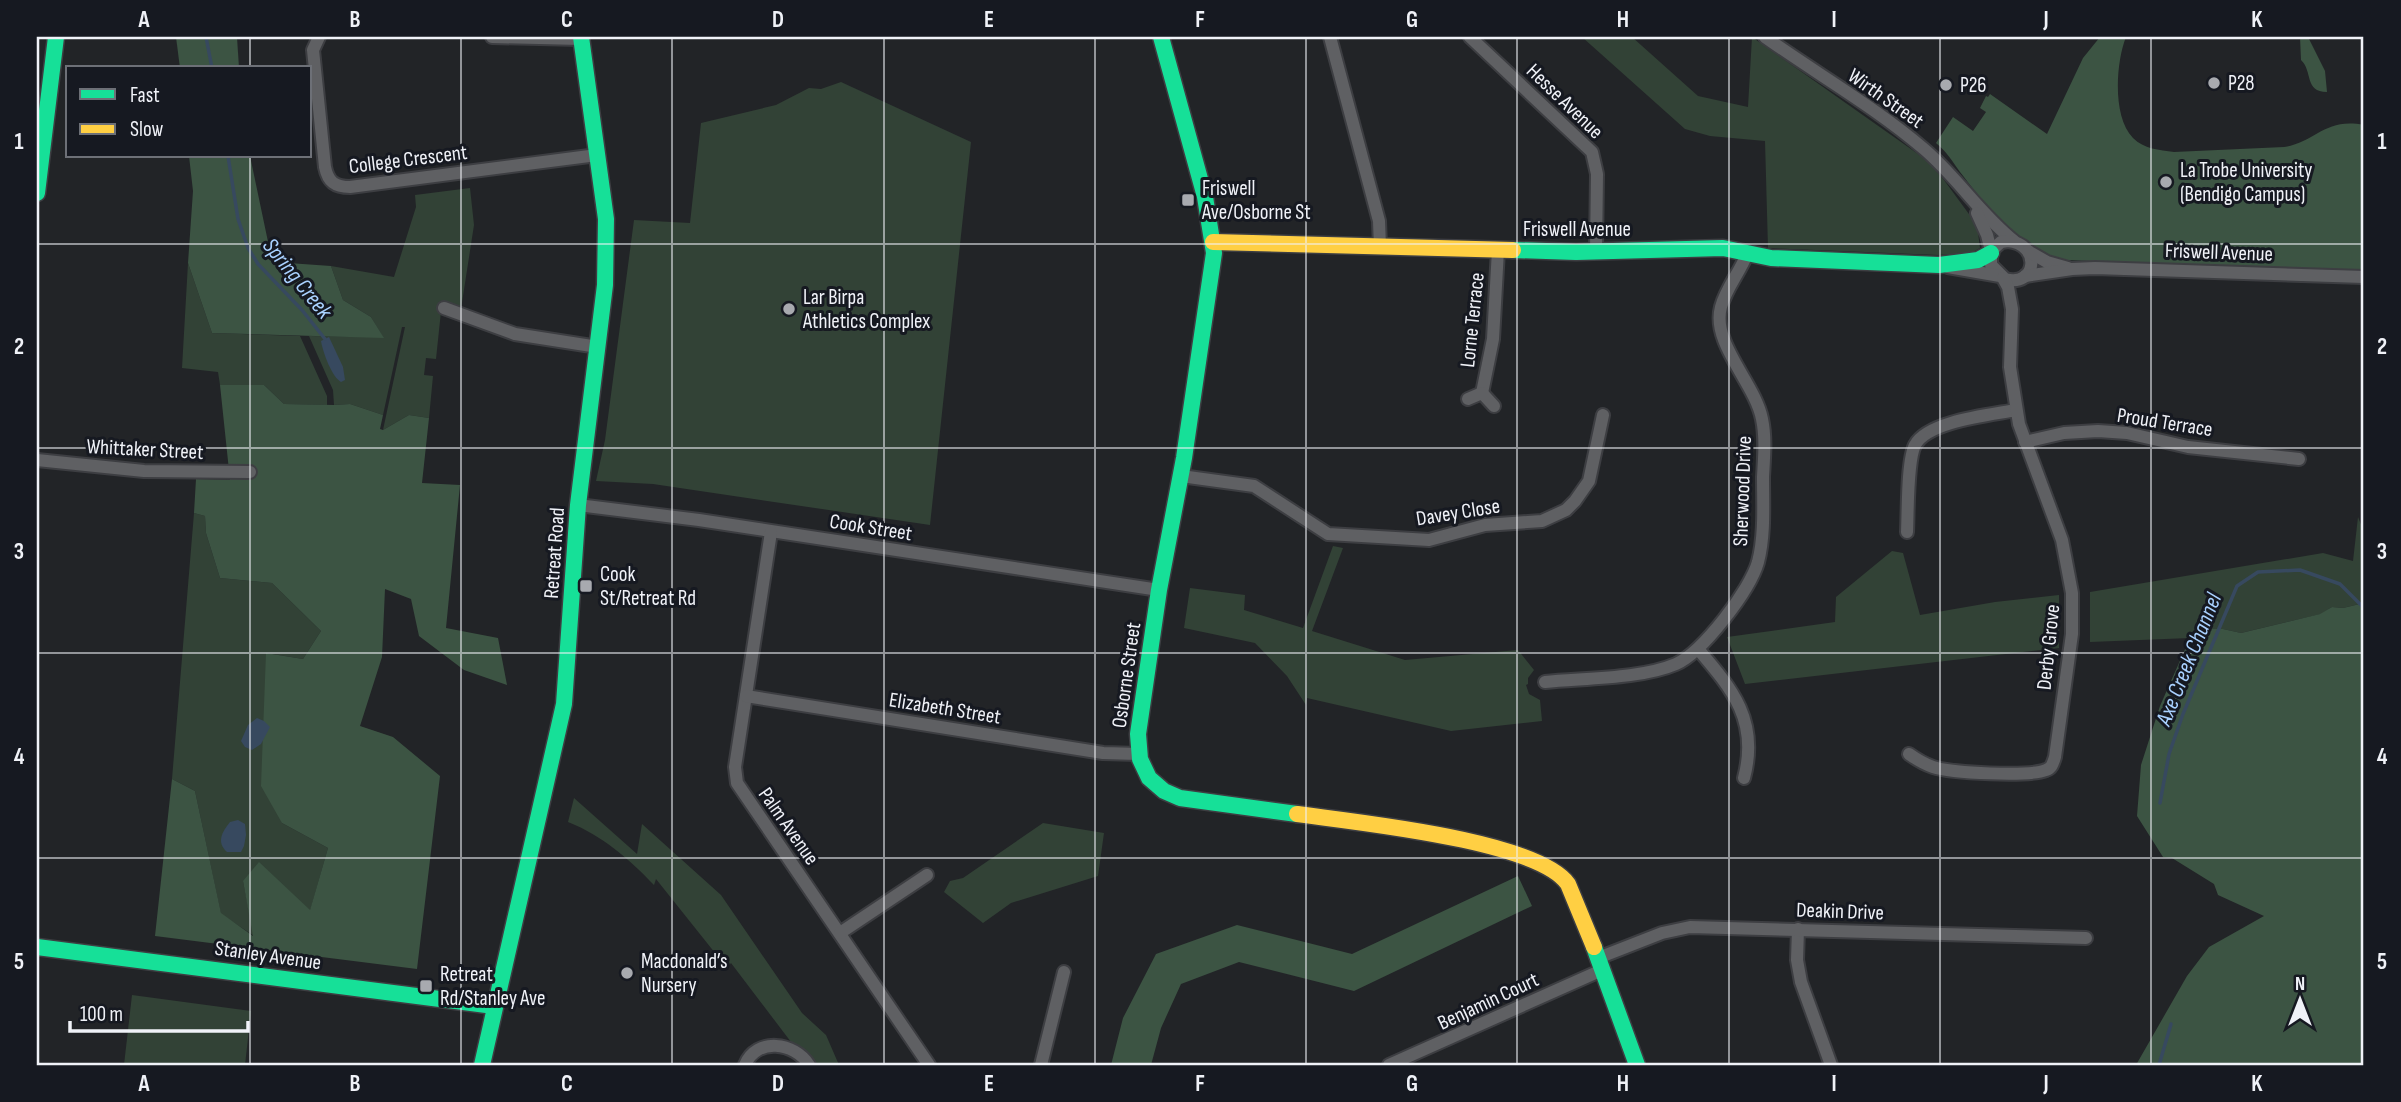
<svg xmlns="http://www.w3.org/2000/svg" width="2401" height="1102" viewBox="0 0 2401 1102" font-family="'Sofia Sans Condensed',sans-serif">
  <rect width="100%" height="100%" fill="#222427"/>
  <!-- green -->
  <g fill="#324236">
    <path d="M 1582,37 L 1632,37 L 1698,96 L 1748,107 L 1752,37 L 1928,161 L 1944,180 L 1977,225 L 1980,248 L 1971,253 L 1938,255 L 1768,248 L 1765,141 L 1710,136 L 1685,129 Z"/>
    <path d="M 841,82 L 971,142 L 930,525 L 653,484 L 596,481 L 605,440 L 634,220 L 690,223 L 701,123 L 776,105 L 809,88 L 821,89 Z"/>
    <path d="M 470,188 L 474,225 L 461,309 L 442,302 L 436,359 L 426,358 L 424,375 L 433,376 L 429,418 L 409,415 L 383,430 L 405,327 L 402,327 L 383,415 L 350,404 L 334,405 L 333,390 L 309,336 L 383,337 L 371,317 L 343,300 L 331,266 L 394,277 L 416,207 L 415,195 Z"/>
    <path d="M 188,263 L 212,333 L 300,336 L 327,396 L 327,405 L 284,404 L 264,385 L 220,385 L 218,372 L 182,368 Z"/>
    <path d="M 194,513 L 205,516 L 206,533 L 220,578 L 272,583 L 321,631 L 303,659 L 266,653 L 282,823 L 328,848 L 310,911 L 243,881 L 254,936 L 221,914 L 195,791 L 172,779 Z"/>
    <path d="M 2358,517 L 2364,532 L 2364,603 L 2343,608 L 2332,607 L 2321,614 L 2241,633 L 2223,629 L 2199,631 L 2190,638 L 2090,642 L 2090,592 L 2323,553 L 2353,561 Z"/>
    <path d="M 1333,546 L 1343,548 L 1312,631 L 1405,660 L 1518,650 L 1534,670 L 1528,678 L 1528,684 L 1526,685 L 1529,694 L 1540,700 L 1542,721 L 1451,731 L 1307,698 L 1306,705 L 1287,676 L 1255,643 L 1184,628 L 1190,588 L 1245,595 L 1244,610 L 1303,628 Z"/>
    <path d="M 1892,551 L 1903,553 L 1920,615 L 1995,602 L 2059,595 L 2059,648 L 1745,684 L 1727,637 L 1835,622 L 1836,597 Z"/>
    <path d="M 574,798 L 637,854 L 642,824 L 721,895 L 802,1013 L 826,1035 L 839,1065 L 814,1065 L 804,1050 L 791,1042 L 731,963 L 727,968 L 656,879 L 654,885 C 628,858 603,836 568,822 Z"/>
    <path d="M 1043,823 L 1104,833 L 1098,876 L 1011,903 L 983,923 L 944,892 L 950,881 L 963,878 Z"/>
    <path d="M 132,995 L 251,1011 L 245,1065 L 124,1065 Z"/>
  </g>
  <!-- forest -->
  <g fill="#3c5443">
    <path d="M 176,37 L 237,37 L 239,68 L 180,68 Z"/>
    <path d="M 2100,37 L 2126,37 C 2116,62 2112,117 2133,138 C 2144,149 2159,150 2174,152 L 2284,147 C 2316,142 2325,117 2364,125 L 2364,270 L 2349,271 L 2066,260 C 2017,251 1989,209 1960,172 C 1953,162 1946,151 1936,143 L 1953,117 L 1973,131 L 1986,112 L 1980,108 L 1986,96 L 1988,97 L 1990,94 L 2047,134 L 2083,58 Z"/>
    <path d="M 2300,37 L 2308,37 L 2325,71 L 2327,92 C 2304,92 2313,71 2301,60 Z"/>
    <path d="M 189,156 L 250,156 L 271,256 L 274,262 L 331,266 L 343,300 L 371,317 L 384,338 L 212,333 L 188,263 L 193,191 Z"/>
    <path d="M 220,385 L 264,385 L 284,404 L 334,405 L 350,404 L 383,415 L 380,429 L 383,430 L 409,415 L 429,418 L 422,483 L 460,485 L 446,628 L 498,638 L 507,685 L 464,670 L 419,636 L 411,599 L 385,589 L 382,657 L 360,726 L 393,737 L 440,776 L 417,969 L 155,936 L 172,779 L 195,791 L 221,913 L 253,936 L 243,881 L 259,862 L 310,910 L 328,848 L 282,823 L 261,786 L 266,653 L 303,659 L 321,631 L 272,583 L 220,578 L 206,533 L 205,516 L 194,513 L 196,479 L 230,480 Z"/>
    <path d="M 2364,603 L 2364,1065 L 2136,1065 L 2187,976 L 2209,947 L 2264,916 L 2218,895 L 2214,884 L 2172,858 L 2163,857 L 2137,816 L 2141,765 L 2160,706 L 2190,638 L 2199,631 L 2207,629 L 2223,629 L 2241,633 L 2320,614 L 2332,607 L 2343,608 Z"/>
    <path d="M 1518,876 L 1532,906 L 1354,991 L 1239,962 L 1181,984 L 1161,1028 L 1151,1065 L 1111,1065 L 1123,1018 L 1156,954 L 1237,925 L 1352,954 Z"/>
  </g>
  <!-- water -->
  <g fill="#37495f">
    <path d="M 329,337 L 343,367 L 345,380 L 341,382 C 332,377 323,353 321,341 Z"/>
    <path d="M 257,718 L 264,721 L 270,727 L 261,744 L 252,750 L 245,747 L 241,741 L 248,725 Z"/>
    <path d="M 238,820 L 245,824 L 246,835 L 244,846 L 241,852 L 227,852 C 216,842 222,832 230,822 Z"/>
  </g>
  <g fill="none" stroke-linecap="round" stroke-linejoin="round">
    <!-- stream -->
    <g stroke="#37495f" stroke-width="3.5">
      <path d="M 206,37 L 212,68"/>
      <path d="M 228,156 L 238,219 L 248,248 L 258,264 L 302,310 L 325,339"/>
      <path d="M 2160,803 L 2169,754 L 2183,714 L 2237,586 L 2258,572 L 2300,570 L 2340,584 L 2364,608"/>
      <path d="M 2159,1065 L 2171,1024"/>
    </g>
    <!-- street casing -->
    <g stroke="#3d3e42" stroke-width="16">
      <g id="street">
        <path d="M 319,37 L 313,50 L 325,167 C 328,182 335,187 350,187 L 597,155"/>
        <path d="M 492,37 L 581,39"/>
        <path d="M 1330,37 L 1379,221 L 1380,247"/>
        <path d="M 1470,37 L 1592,152 L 1597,174 L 1596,252"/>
        <path d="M 1765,37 C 1817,74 1875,107 1924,149 C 1957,177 1980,214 2014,241"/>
        <path d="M 1977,213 L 1987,235 L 1991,251"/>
        <path d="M 2008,241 C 2042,244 2037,288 2005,279 L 1991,265 L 1991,251 L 2001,242 Z"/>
        <path d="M 2028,251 L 2047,262 L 2068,268"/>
        <path d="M 1948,267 L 2000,276"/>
        <path d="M 2025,276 L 2072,269 L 2095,268 L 2364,277"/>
        <path d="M 444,308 L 515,334 L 598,347"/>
        <path d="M 1482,393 L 1493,339 L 1498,250"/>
        <path d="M 1468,399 L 1482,393 L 1494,406"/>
        <path d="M 2025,442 L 2064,433 L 2098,431 L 2127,433 L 2188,447 L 2299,459"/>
        <path d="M 37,460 L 144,471 L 250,472"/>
        <path d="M 1181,476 L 1254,486 L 1328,534 L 1429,540 L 1485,525 L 1542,521 L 1566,510 L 1575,501 L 1589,481 L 1603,415"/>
        <path d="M 578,505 L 699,520 L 1159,590"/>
        <path d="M 771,532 L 735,767 L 737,783 L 929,1065"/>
        <path d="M 1907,532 C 1908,512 1907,461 1915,445 C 1928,421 1990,415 2016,410"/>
        <path d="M 1698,649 C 1733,690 1759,721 1744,778"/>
        <path d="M 1545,682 C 1584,678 1641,679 1676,664 C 1703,652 1750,590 1758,562 C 1765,535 1763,505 1763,477 C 1764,458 1766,438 1762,419 C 1755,383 1711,343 1721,307 C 1726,288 1740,272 1747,254"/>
        <path d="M 746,696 L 1103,753 L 1139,754"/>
        <path d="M 1909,754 C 1916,759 1924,764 1933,767 C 1951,773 2029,777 2046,770 C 2052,768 2053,763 2055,757 L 2072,634 L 2072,593 L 2062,540 L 2019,424 L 2010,367 L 2012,309 L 2008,287 L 2003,278"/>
        <path d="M 1798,929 L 1797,960 L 1801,982 L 1831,1065"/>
        <path d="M 840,933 L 927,875"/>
        <path d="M 1598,958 L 1662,933 L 1690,927 L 2086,938"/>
        <path d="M 745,1065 C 756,1037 795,1042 809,1065"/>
        <path d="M 1041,1065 L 1064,972"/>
        <path d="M 1389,1065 L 1602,970"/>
      </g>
    </g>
    <!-- fast casing -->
    <g stroke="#3d3e42" stroke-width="19">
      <g id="fast">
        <path d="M 1161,37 L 1205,197 L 1214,253 L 1184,458 L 1159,590 L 1138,734 L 1140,759 L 1149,778 L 1164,791 L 1180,798 L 1297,814"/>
        <path d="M 37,193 L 56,37"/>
        <path d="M 1513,250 L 1576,252 L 1723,248 L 1771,258 L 1939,265 L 1978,260 L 1991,253"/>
        <path d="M 37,947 L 494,1006"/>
        <path d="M 1594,947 L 1637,1065"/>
        <path d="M 482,1065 L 564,704 L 578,505 L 605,285 L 606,219 L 581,37"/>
      </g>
    </g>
    <!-- slow casing -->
    <g stroke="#3d3e42" stroke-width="19">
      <g id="slow">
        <path d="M 1213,242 L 1513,250"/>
        <path d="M 1297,814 C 1353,822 1537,840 1568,884 L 1594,947"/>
      </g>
    </g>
    <!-- street -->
    <use href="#street" stroke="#5f6063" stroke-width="12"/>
    <!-- fast -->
    <use href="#fast" stroke="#16e098" stroke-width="16"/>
    <!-- slow -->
    <use href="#slow" stroke="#ffcf43" stroke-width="16"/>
  </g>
  <!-- grid -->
  <path fill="none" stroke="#f0f2f8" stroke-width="2" stroke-opacity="0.55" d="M 250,37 L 250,68M 461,37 L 461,1065M 672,37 L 672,1065M 884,37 L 884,1065M 1095,37 L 1095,1065M 1306,37 L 1306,1065M 1517,37 L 1517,1065M 1729,37 L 1729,1065M 1940,37 L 1940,1065M 2151,37 L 2151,1065M 250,156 L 250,1065M 37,244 L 2364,244M 37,448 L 2364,448M 37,653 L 2364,653M 37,858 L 2364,858"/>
  <!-- markers -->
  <g fill="#a8aaaf" stroke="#161921" stroke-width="2.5">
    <circle cx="2214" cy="83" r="7"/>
    <circle cx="1946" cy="85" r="7"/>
    <circle cx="2166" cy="182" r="7"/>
    <rect x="1181" y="193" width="14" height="14" rx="3.5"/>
    <circle cx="789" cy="309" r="7"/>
    <rect x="579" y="579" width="14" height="14" rx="3.5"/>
    <circle cx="627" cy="973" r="7"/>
    <rect x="419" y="979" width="14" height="14" rx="3.5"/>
  </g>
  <g text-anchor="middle" stroke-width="6" stroke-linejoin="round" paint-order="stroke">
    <!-- poi labels -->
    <g font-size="21" fill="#f0f2f8" stroke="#161921" text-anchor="start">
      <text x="2228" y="90">P28</text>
      <text x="1960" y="92">P26</text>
      <text x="2180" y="177">La Trobe University<tspan x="2180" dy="24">(Bendigo Campus)</tspan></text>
      <text x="1202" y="195">Friswell<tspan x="1202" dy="24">Ave/Osborne St</tspan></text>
      <text x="803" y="304">Lar Birpa<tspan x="803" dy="24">Athletics Complex</tspan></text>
      <text x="600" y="581">Cook<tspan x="600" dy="24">St/Retreat Rd</tspan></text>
      <text x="641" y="968">Macdonald’s<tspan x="641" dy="24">Nursery</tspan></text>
      <text x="440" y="981">Retreat<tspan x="440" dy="24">Rd/Stanley Ave</tspan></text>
    </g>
    <!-- street labels -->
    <g font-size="21" fill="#f0f2f8" stroke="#161921">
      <text transform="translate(1886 98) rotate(35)" y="7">Wirth Street</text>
      <text transform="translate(1565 101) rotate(44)" y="7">Hesse Avenue</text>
      <text transform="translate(408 159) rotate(-7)" y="7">College Crescent</text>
      <text x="1577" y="236">Friswell Avenue</text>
      <text transform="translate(2219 252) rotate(2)" y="7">Friswell Avenue</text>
      <text transform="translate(1472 320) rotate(-84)" y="7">Lorne Terrace</text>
      <text transform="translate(2165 422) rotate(9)" y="7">Proud Terrace</text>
      <text transform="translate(145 449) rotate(3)" y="7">Whittaker Street</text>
      <text transform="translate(1742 491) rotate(-88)" y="7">Sherwood Drive</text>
      <text transform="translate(1458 512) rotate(-9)" y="7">Davey Close</text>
      <text transform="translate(871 527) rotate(9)" y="7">Cook Street</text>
      <text transform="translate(554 553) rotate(-86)" y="7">Retreat Road</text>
      <text transform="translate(2048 647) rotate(-84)" y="7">Derby Grove</text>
      <text transform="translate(1126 675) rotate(-82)" y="7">Osborne Street</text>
      <text transform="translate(945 708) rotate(9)" y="7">Elizabeth Street</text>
      <text transform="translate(789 826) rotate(55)" y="7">Palm Avenue</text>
      <text transform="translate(1840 911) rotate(2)" y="7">Deakin Drive</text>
      <text transform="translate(268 955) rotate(8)" y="7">Stanley Avenue</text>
      <text transform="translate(1488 1001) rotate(-25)" y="7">Benjamin Court</text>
    </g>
    <!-- water labels -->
    <g font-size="23" font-style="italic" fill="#a9d1ff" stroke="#161921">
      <text transform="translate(298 278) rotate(51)" y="8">Spring Creek</text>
      <text transform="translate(2188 659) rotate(-68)" y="8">Axe Creek Channel</text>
    </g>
  </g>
  <!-- border -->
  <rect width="2401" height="1102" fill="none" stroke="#161921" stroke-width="77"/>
  <!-- legend -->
  <rect x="66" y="66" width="245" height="91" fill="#161921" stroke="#6d7077" stroke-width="2"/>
  <rect x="80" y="89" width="35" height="10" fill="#16e098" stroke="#6d7077" stroke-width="2"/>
  <text x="130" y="102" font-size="21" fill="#f0f2f8">Fast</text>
  <rect x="80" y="124" width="35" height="10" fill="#ffcf43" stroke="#6d7077" stroke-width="2"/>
  <text x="130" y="136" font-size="21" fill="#f0f2f8">Slow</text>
  <!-- north arrow -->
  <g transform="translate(2300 1000)" stroke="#161921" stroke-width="5" paint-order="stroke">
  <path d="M0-5L12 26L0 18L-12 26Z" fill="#f0f2f8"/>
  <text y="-10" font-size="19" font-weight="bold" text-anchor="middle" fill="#f0f2f8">N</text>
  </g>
  <!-- scale -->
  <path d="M70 1021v10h178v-10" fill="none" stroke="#f0f2f8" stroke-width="3.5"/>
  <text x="80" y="1021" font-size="21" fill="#f0f2f8" stroke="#161921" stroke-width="5" paint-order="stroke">100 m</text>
  <rect x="38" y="38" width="2324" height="1026" fill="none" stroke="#f0f2f8" stroke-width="2.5"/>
  <g font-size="23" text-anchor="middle" font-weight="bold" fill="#f0f2f8">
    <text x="144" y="27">A</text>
    <text x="355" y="27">B</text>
    <text x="567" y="27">C</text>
    <text x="778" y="27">D</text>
    <text x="989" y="27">E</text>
    <text x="1200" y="27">F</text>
    <text x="1412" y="27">G</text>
    <text x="1623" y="27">H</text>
    <text x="1834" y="27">I</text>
    <text x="2046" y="27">J</text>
    <text x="2257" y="27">K</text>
    <text x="19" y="149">1</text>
    <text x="2382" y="149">1</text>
    <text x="19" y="354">2</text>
    <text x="2382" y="354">2</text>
    <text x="19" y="559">3</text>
    <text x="2382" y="559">3</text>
    <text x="19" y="764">4</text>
    <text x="2382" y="764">4</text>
    <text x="19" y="969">5</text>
    <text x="2382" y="969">5</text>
    <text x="144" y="1091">A</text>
    <text x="355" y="1091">B</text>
    <text x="567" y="1091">C</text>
    <text x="778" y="1091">D</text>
    <text x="989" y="1091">E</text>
    <text x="1200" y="1091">F</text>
    <text x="1412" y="1091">G</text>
    <text x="1623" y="1091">H</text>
    <text x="1834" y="1091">I</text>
    <text x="2046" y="1091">J</text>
    <text x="2257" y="1091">K</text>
  </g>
</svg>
